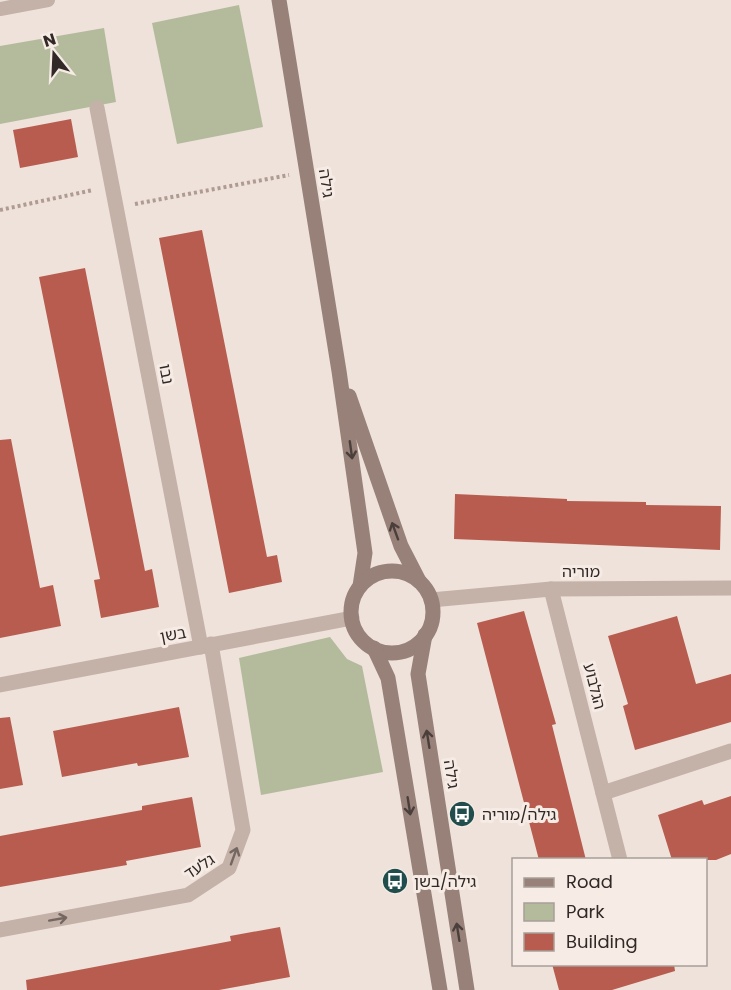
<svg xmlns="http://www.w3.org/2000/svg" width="731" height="990" viewBox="0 0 731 990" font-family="Poppins,'Noto Sans Hebrew',sans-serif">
  <rect width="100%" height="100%" fill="#eee2da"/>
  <!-- green -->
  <g fill="#b4bb9c">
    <path d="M 239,5 L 263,127 L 177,144 L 152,23 Z"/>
    <path d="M 104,28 L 116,102 L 0,124 L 0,46 Z"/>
    <path d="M 330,637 L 347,659 L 362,666 L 383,772 L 261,795 L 239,658 Z"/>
  </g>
  <!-- building -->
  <g fill="#b75c4e">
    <path d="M 71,119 L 78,157 L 20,168 L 13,130 Z"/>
    <path d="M 202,230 L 267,557 L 277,555 L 282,582 L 229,593 L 159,238 Z"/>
    <path d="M 85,268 L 145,571 L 152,569 L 159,607 L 101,618 L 94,580 L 100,579 L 39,277 Z"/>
    <path d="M 11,439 L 40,588 L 53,585 L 61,626 L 0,638 L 0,440 Z"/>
    <path d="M 455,494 L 567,499 L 567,501 L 646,502 L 646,505 L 721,506 L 720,550 L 454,539 Z"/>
    <path d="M 524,611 L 556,724 L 552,725 L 586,860 L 539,860 L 477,623 Z"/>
    <path d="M 677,616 L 696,684 L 731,674 L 731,722 L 635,750 L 623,706 L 628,704 L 608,636 Z"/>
    <path d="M 179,707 L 189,757 L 138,766 L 137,763 L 62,777 L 53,731 Z"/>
    <path d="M 10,717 L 23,785 L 0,789 L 0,718 Z"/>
    <path d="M 731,796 L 731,854 L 716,860 L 672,860 L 658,815 L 702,800 L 704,805 Z"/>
    <path d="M 192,797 L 201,847 L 126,861 L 127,865 L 0,887 L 0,836 L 142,810 L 142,806 Z"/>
    <path d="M 280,927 L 290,977 L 219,990 L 27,990 L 26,980 L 231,941 L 230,936 Z"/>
    <path d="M 552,964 L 674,964 L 675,971 L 612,990 L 559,990 Z"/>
  </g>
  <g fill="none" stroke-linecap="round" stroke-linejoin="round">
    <!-- path -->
    <g stroke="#b09b92" stroke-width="4" stroke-dasharray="3 3" stroke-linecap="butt">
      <path d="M 135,204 L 289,175"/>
      <path d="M 0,210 L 93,190"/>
    </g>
    <!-- lane -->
    <path stroke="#c4b1a7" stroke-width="14" d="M 0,9 L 48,0"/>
    <!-- street -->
    <g stroke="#c4b1a7" stroke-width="15">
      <path d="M 97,108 L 201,647"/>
      <path d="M 551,589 L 620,860"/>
      <path d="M 431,600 L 551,589 L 731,588"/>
      <path d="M 0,685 L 352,618"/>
      <path d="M 603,793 L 731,751"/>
      <path d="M 0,930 L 188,895 L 229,868 L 243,830 L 211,644"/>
    </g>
    <!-- secondary -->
    <g stroke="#978179" stroke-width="15">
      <path d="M 279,0 L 339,371 L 365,553 L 360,586"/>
      <path d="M 349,396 L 401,546 L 419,581"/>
      <circle cx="392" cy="612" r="41"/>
      <path d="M 425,635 L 418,674 L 467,990"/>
      <path d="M 374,648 L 388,678 L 440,990"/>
    </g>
  </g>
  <!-- one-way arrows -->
  <defs><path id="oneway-shaft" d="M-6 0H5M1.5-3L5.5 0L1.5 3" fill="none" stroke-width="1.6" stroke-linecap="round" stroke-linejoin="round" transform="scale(1.5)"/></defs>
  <g stroke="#4b3f3c">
    <use href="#oneway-shaft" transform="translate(351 450) rotate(82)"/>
    <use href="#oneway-shaft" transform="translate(395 531) rotate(-110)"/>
    <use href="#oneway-shaft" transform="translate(428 739) rotate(-99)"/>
    <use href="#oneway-shaft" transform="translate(409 806) rotate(81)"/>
    <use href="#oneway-shaft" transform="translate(458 932) rotate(-99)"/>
  </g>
  <g stroke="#746661">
    <use href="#oneway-shaft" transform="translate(234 856) rotate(-70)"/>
    <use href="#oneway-shaft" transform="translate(58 919) rotate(-10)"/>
  </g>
  <!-- icons -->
  <defs>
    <g id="bus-disc" transform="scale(1.35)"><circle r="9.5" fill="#214e4c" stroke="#f6ece5"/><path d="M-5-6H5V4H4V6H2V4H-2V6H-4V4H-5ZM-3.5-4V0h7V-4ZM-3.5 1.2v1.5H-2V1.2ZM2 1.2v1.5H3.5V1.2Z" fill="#fff"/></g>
  </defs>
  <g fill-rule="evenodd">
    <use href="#bus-disc" x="462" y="814"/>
    <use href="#bus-disc" x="395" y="881"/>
  </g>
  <g text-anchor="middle" stroke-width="6" stroke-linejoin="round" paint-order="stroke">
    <!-- street labels -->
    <g font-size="16" fill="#322927" stroke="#f6ece5">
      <text transform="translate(327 183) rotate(81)" y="6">גילה</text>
      <text transform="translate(167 374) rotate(79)" y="6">נבו</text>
      <text x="581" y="577">מוריה</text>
      <text transform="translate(173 634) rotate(-11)" y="6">בשן</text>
      <text transform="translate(595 686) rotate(76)" y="6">הגלבוע</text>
      <text transform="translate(452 774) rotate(81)" y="6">גילה</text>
      <text transform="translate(199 866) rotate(-33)" y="6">גלעד</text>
    </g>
    <!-- poi labels -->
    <g font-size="16" fill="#322927" stroke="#f6ece5" text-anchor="start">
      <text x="482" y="820">גילה/מוריה</text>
      <text x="414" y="887">גילה/בשן</text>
    </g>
  </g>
  <!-- legend -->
  <rect x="512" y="858" width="195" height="108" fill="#f6ece5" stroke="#a89e99" stroke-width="1.5"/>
  <rect x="524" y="878" width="30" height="9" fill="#978179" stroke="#a89e99" stroke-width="1.5"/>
  <text x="566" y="888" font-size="18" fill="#322927">Road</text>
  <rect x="524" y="903" width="30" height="18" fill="#b4bb9c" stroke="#a89e99" stroke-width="1.5"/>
  <text x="566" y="918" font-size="18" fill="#322927">Park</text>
  <rect x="524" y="933" width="30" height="18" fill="#b75c4e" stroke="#a89e99" stroke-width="1.5"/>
  <text x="566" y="948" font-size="18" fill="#322927">Building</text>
  <!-- north arrow -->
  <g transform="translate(54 54) rotate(342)" stroke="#f6ece5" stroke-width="4.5" paint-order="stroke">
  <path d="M0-4.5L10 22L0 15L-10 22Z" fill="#322927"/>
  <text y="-9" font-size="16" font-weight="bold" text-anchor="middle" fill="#322927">N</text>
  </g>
</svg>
